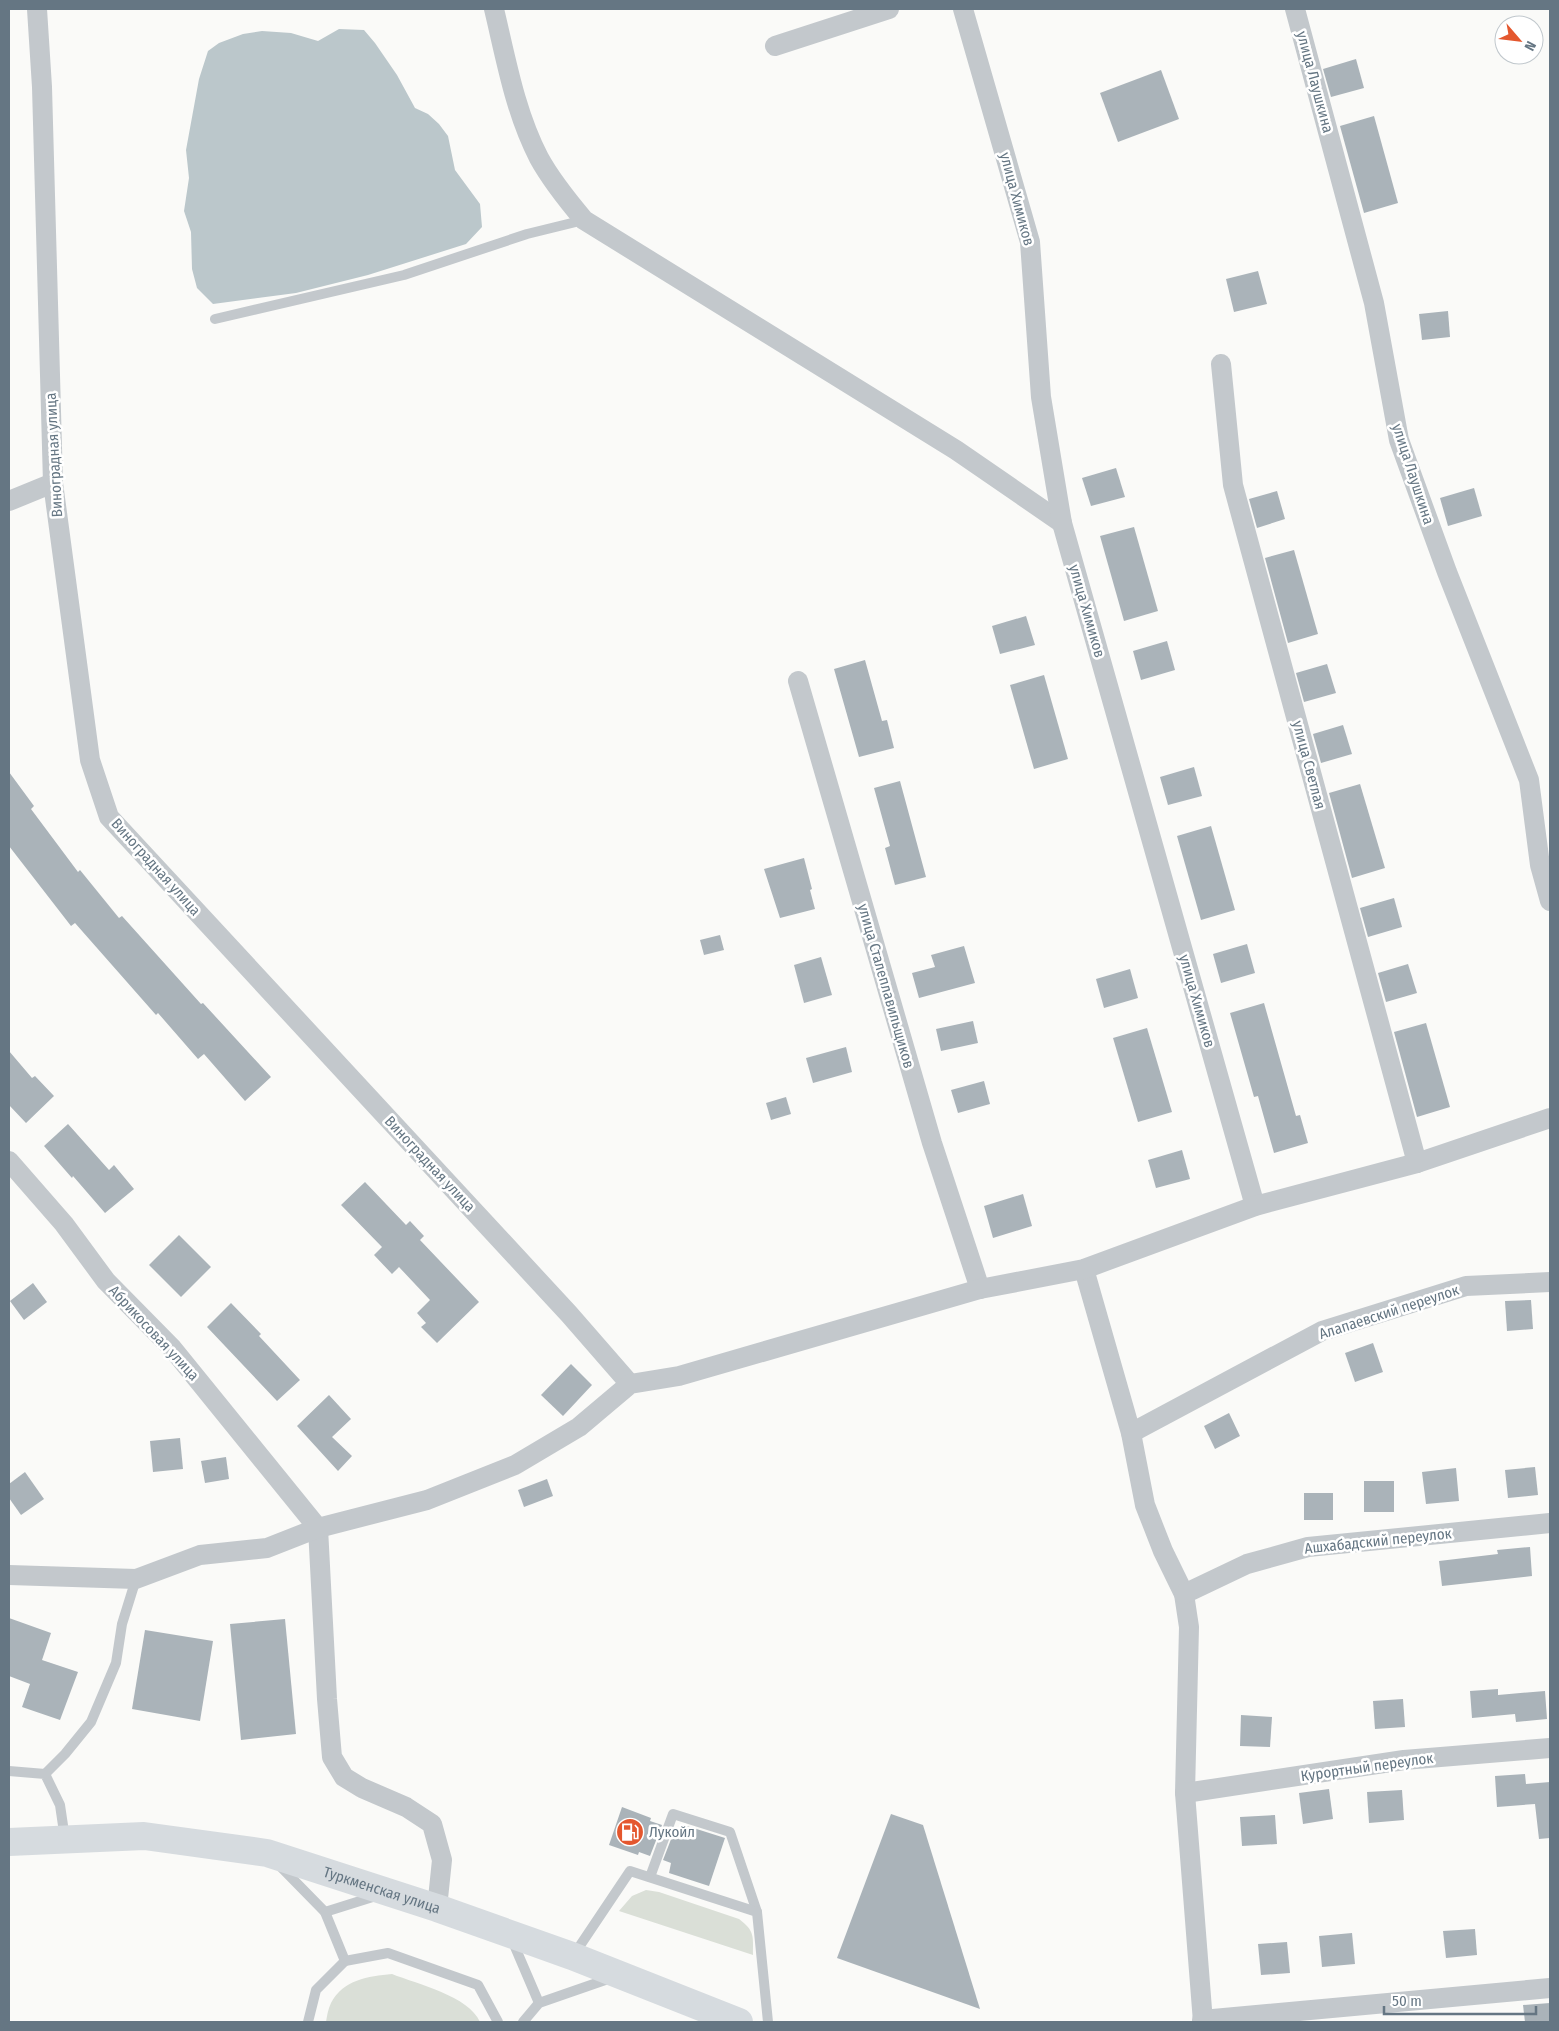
<svg xmlns="http://www.w3.org/2000/svg" width="1559" height="2031" viewBox="0 0 1559 2031" font-family="'Fira Sans Condensed',sans-serif">
  <rect width="100%" height="100%" fill="#fafaf8"/>
  <!-- green -->
  <g fill="#dadfd7">
    <path d="M 646,1890 L 659,1892 L 739,1919 C 755,1931 753,1936 753,1955 L 619,1911 L 632,1896 Z"/>
    <path d="M 392,1974 C 417,1984 469,1996 480,2022 L 326,2022 C 327,2016 328,2009 331,2003 C 343,1980 368,1976 392,1974 Z"/>
  </g>
  <!-- water -->
  <path fill="#bbc7cb" d="M 339,29 L 364,30 L 375,43 L 397,75 L 415,108 L 428,114 L 439,124 L 448,136 L 455,170 L 480,204 L 482,227 L 466,244 L 368,275 L 296,293 L 213,304 L 197,288 L 192,269 L 191,232 L 184,211 L 189,178 L 186,150 L 199,79 L 208,51 L 219,43 L 243,34 L 262,31 L 291,33 L 318,41 Z"/>
  <!-- building -->
  <g fill="#aab3b9">
    <path d="M 1356,59 L 1364,88 L 1331,97 L 1323,69 Z"/>
    <path d="M 1161,70 L 1179,119 L 1118,142 L 1100,93 Z"/>
    <path d="M 1374,116 L 1398,203 L 1364,213 L 1340,126 Z"/>
    <path d="M 1258,271 L 1267,304 L 1234,312 L 1226,279 Z"/>
    <path d="M 1448,311 L 1450,337 L 1422,340 L 1419,314 Z"/>
    <path d="M 1116,468 L 1125,497 L 1091,506 L 1082,478 Z"/>
    <path d="M 1474,488 L 1482,516 L 1448,526 L 1440,498 Z"/>
    <path d="M 1277,491 L 1285,519 L 1257,528 L 1249,499 Z"/>
    <path d="M 1134,527 L 1158,611 L 1124,621 L 1100,536 Z"/>
    <path d="M 1294,550 L 1318,634 L 1288,643 L 1265,558 Z"/>
    <path d="M 1026,616 L 1035,645 L 1000,654 L 992,626 Z"/>
    <path d="M 1167,641 L 1175,670 L 1141,680 L 1133,651 Z"/>
    <path d="M 865,660 L 882,721 L 887,720 L 894,748 L 859,757 L 834,669 Z"/>
    <path d="M 1327,664 L 1336,693 L 1304,702 L 1296,673 Z"/>
    <path d="M 1044,675 L 1068,759 L 1034,769 L 1010,685 Z"/>
    <path d="M 1343,725 L 1352,754 L 1321,763 L 1313,734 Z"/>
    <path d="M 1194,767 L 1202,796 L 1168,805 L 1160,777 Z"/>
    <path d="M 9,772 L 34,806 L 31,809 L 78,872 L 80,870 L 119,918 L 122,916 L 201,1004 L 203,1003 L 271,1077 L 245,1101 L 204,1054 L 198,1059 L 158,1013 L 156,1015 L 75,923 L 71,926 L 9,846 Z"/>
    <path d="M 900,781 L 926,877 L 895,885 L 885,848 L 890,846 L 874,788 Z"/>
    <path d="M 1360,784 L 1385,868 L 1352,878 L 1329,793 Z"/>
    <path d="M 1211,826 L 1235,910 L 1201,920 L 1177,836 Z"/>
    <path d="M 804,858 L 812,889 L 810,890 L 815,909 L 780,918 L 764,869 Z"/>
    <path d="M 1394,898 L 1402,927 L 1368,937 L 1360,908 Z"/>
    <path d="M 720,935 L 724,950 L 704,955 L 700,940 Z"/>
    <path d="M 1247,944 L 1255,973 L 1221,983 L 1213,954 Z"/>
    <path d="M 964,946 L 975,983 L 919,998 L 912,973 L 935,967 L 931,955 Z"/>
    <path d="M 821,957 L 832,995 L 804,1003 L 794,965 Z"/>
    <path d="M 1408,964 L 1417,993 L 1386,1002 L 1378,973 Z"/>
    <path d="M 1130,969 L 1138,998 L 1104,1008 L 1096,979 Z"/>
    <path d="M 1264,1003 L 1296,1116 L 1300,1115 L 1308,1143 L 1274,1153 L 1258,1096 L 1254,1097 L 1230,1013 Z"/>
    <path d="M 973,1021 L 978,1043 L 941,1051 L 936,1029 Z"/>
    <path d="M 1426,1023 L 1450,1107 L 1417,1117 L 1394,1032 Z"/>
    <path d="M 1147,1028 L 1172,1112 L 1138,1122 L 1113,1038 Z"/>
    <path d="M 846,1047 L 852,1072 L 813,1083 L 806,1058 Z"/>
    <path d="M 9,1051 L 32,1078 L 35,1076 L 54,1096 L 26,1123 L 9,1105 Z"/>
    <path d="M 984,1081 L 990,1104 L 958,1113 L 951,1090 Z"/>
    <path d="M 786,1097 L 791,1114 L 771,1120 L 766,1103 Z"/>
    <path d="M 68,1124 L 109,1170 L 114,1165 L 134,1189 L 105,1213 L 73,1176 L 72,1178 L 44,1146 Z"/>
    <path d="M 1182,1150 L 1190,1179 L 1156,1188 L 1148,1160 Z"/>
    <path d="M 365,1182 L 406,1225 L 410,1221 L 424,1236 L 420,1240 L 479,1302 L 437,1343 L 421,1327 L 426,1323 L 417,1313 L 430,1300 L 399,1267 L 392,1274 L 374,1255 L 382,1247 L 341,1205 Z"/>
    <path d="M 1023,1194 L 1032,1226 L 993,1238 L 984,1206 Z"/>
    <path d="M 179,1235 L 211,1267 L 181,1297 L 149,1265 Z"/>
    <path d="M 33,1283 L 47,1302 L 24,1320 L 10,1301 Z"/>
    <path d="M 1531,1300 L 1533,1329 L 1507,1331 L 1505,1301 Z"/>
    <path d="M 231,1303 L 261,1334 L 259,1336 L 300,1380 L 277,1401 L 207,1327 Z"/>
    <path d="M 1373,1343 L 1383,1372 L 1355,1382 L 1345,1353 Z"/>
    <path d="M 571,1364 L 592,1385 L 563,1416 L 541,1395 Z"/>
    <path d="M 329,1395 L 351,1419 L 332,1437 L 352,1456 L 338,1471 L 297,1426 Z"/>
    <path d="M 1229,1413 L 1240,1436 L 1215,1449 L 1204,1426 Z"/>
    <path d="M 180,1438 L 183,1469 L 153,1472 L 150,1441 Z"/>
    <path d="M 226,1457 L 229,1479 L 205,1483 L 201,1461 Z"/>
    <path d="M 1535,1467 L 1538,1495 L 1508,1498 L 1505,1470 Z"/>
    <path d="M 1456,1468 L 1459,1501 L 1426,1504 L 1422,1472 Z"/>
    <path d="M 25,1472 L 44,1499 L 21,1515 L 9,1498 L 9,1484 Z"/>
    <path d="M 547,1479 L 553,1496 L 524,1507 L 518,1490 Z"/>
    <rect x="1364" y="1481" width="30" height="31"/>
    <rect x="1304" y="1493" width="29" height="27"/>
    <path d="M 1530,1547 L 1532,1576 L 1442,1586 L 1439,1561 L 1498,1554 L 1497,1550 Z"/>
    <path d="M 9,1618 L 51,1633 L 42,1660 L 78,1672 L 60,1720 L 22,1707 L 30,1684 L 9,1676 Z"/>
    <path d="M 285,1619 L 296,1734 L 241,1740 L 230,1624 Z"/>
    <path d="M 145,1630 L 213,1641 L 200,1721 L 132,1709 Z"/>
    <path d="M 1498,1689 L 1498,1695 L 1545,1691 L 1547,1719 L 1516,1722 L 1515,1714 L 1472,1718 L 1470,1691 Z"/>
    <path d="M 1403,1699 L 1405,1727 L 1375,1729 L 1373,1701 Z"/>
    <path d="M 1241,1715 L 1272,1717 L 1270,1747 L 1240,1746 Z"/>
    <path d="M 1525,1774 L 1526,1784 L 1550,1782 L 1550,1838 L 1539,1839 L 1535,1804 L 1497,1807 L 1495,1776 Z"/>
    <path d="M 1329,1789 L 1333,1819 L 1303,1824 L 1299,1793 Z"/>
    <path d="M 1402,1790 L 1404,1820 L 1369,1823 L 1367,1792 Z"/>
    <path d="M 622,1807 L 651,1818 L 650,1821 L 662,1825 L 650,1856 L 639,1852 L 638,1855 L 609,1845 Z"/>
    <path d="M 891,1814 L 923,1825 L 980,2009 L 837,1958 Z"/>
    <path d="M 1275,1815 L 1277,1844 L 1242,1846 L 1240,1817 Z"/>
    <path d="M 684,1825 L 725,1838 L 709,1886 L 669,1873 L 671,1863 L 663,1860 L 675,1829 L 682,1831 Z"/>
    <path d="M 1475,1929 L 1477,1955 L 1446,1958 L 1443,1931 Z"/>
    <path d="M 1352,1933 L 1355,1964 L 1322,1967 L 1319,1936 Z"/>
    <path d="M 1287,1942 L 1290,1973 L 1261,1975 L 1258,1944 Z"/>
    <path d="M 1550,2003 L 1550,2022 L 1525,2022 L 1523,2005 Z"/>
  </g>
  <g fill="none" stroke-linecap="round" stroke-linejoin="round">
    <!-- service -->
    <g stroke="#c3c8cc" stroke-width="10">
      <path d="M 215,319 L 404,275 L 527,234 L 584,220"/>
      <path d="M 9,1771 L 45,1774 L 60,1805 L 65,1839"/>
      <path d="M 45,1774 L 65,1754 L 91,1722 L 116,1663 L 122,1624 L 136,1579"/>
      <path d="M 278,1864 L 325,1912 L 345,1961"/>
      <path d="M 650,1877 L 673,1814 L 730,1832 L 757,1912"/>
      <path d="M 325,1912 L 379,1895"/>
      <path d="M 512,1940 L 539,2003"/>
      <path d="M 573,1956 L 630,1871 L 757,1912 L 768,2022"/>
      <path d="M 308,2022 L 316,1990 L 345,1961 L 388,1953 L 478,1985 L 498,2022"/>
      <path d="M 523,2022 L 539,2003 L 611,1978"/>
    </g>
    <!-- minor -->
    <g stroke="#c3c8cc" stroke-width="20">
      <path d="M 37,9 L 42,87 L 53,483 L 90,760 L 109,817 L 569,1314 L 630,1384"/>
      <path d="M 494,9 C 506,59 515,112 539,158 C 551,180 568,201 584,220 L 956,450 L 1062,523"/>
      <path d="M 963,9 L 1030,242 L 1041,397 L 1062,523 L 1255,1206"/>
      <path d="M 1295,9 L 1374,303 L 1399,440 L 1447,572 L 1529,780 L 1540,865 L 1550,901"/>
      <path d="M 775,46 L 889,9"/>
      <path d="M 1221,364 L 1233,485 L 1417,1163"/>
      <path d="M 9,501 L 53,483"/>
      <path d="M 798,681 L 932,1143 L 980,1289"/>
      <path d="M 9,1161 L 64,1224 L 106,1281 L 172,1348 L 318,1528 L 327,1699 L 332,1757 L 344,1777 L 362,1788 L 406,1807 L 432,1824 L 442,1860 L 437,1908"/>
      <path d="M 1084,1269 L 1131,1433 L 1145,1505 L 1163,1551 L 1184,1594 L 1189,1627 L 1185,1793 L 1203,2022"/>
      <path d="M 1131,1433 L 1322,1331 L 1466,1286 L 1550,1282"/>
      <path d="M 9,1575 L 136,1579 L 200,1555 L 267,1548 L 318,1528 L 427,1500 L 515,1465 L 579,1427 L 630,1384 L 679,1376 L 980,1289 L 1084,1269 L 1255,1206 L 1417,1163 L 1550,1118"/>
      <path d="M 1184,1594 L 1247,1564 L 1308,1547 L 1550,1523"/>
      <path d="M 1185,1793 L 1404,1760 L 1550,1748"/>
      <path d="M 1202,2020 L 1550,1988"/>
    </g>
    <!-- primary -->
    <path stroke="#d6dbdf" stroke-width="28" id="s1" d="M 9,1842 L 144,1836 L 267,1853 L 437,1908 L 572,1956 L 739,2022"/>
  </g>
  <!-- icons -->
  <defs>
    <g id="fuel-disc" transform="scale(1.4375)"><circle r="9.5" fill="#e4572e" stroke="#fff"/><path d="M-5.5-6h7V0h2V4h1.3V-2.5L3-4.5l.8-.8L6-3V5H2.5V1h-1V6h-7ZM-4.2-4.7v3.2H.2V-4.7Z" fill="#fff"/></g>
  </defs>
  <g fill-rule="evenodd">
    <use href="#fuel-disc" x="630" y="1832"/>
  </g>
  <g text-anchor="middle" stroke-width="5" stroke-linejoin="round" paint-order="stroke">
    <!-- street labels -->
    <g font-size="15" fill="#657683" stroke="#fff">
      <text transform="translate(1315 82) rotate(75)" y="5">улица Лаушкина</text>
      <text transform="translate(1017 199) rotate(75)" y="5">улица Химиков</text>
      <text transform="translate(54 455) rotate(-93)" y="5">Виноградная улица</text>
      <text transform="translate(1413 474) rotate(72)" y="5">улица Лаушкина</text>
      <text transform="translate(1087 611) rotate(74)" y="5">улица Химиков</text>
      <text transform="translate(1309 765) rotate(75)" y="5">улица Светлая</text>
      <text transform="translate(156 867) rotate(48)" y="5">Виноградная улица</text>
      <text transform="translate(886 986) rotate(74)" y="5">улица Сталеплавильщиков</text>
      <text transform="translate(1197 1001) rotate(74)" y="5">улица Химиков</text>
      <text transform="translate(430 1164) rotate(47)" y="5">Виноградная улица</text>
      <text transform="translate(1389 1312) rotate(-18)" y="5">Алапаевский переулок</text>
      <text transform="translate(154 1333) rotate(47)" y="5">Абрикосовая улица</text>
      <text transform="translate(1378 1541) rotate(-6)" y="5">Ашхабадский переулок</text>
      <text transform="translate(1367 1767) rotate(-8)" y="5">Курортный переулок</text>
      <text dy="5" stroke="none"><textPath href="#s1" startOffset="380">Туркменская улица</textPath></text>
    </g>
    <!-- poi labels -->
    <g font-size="15" fill="#657683" stroke="#fff" text-anchor="start">
      <text x="649" y="1837">Лукойл</text>
    </g>
  </g>
  <!-- border -->
  <rect width="1559" height="2031" fill="none" stroke="#657683" stroke-width="20"/>
  <!-- north arrow -->
  <g transform="translate(1519 40) rotate(118)"><circle r="24" fill="#ffffff" stroke="#c1c8cd"/>
  <path d="M0-4L9 19L0 12L-9 19Z" fill="#e4572e"/>
  <text y="-8" font-size="14" font-weight="bold" text-anchor="middle" fill="#657683">N</text>
  </g>
  <!-- scale -->
  <path d="M1384 2006v8h152v-8" fill="none" stroke="#657683" stroke-width="2.5"/>
  <text x="1392" y="2006" font-size="15" fill="#657683" stroke="#ffffff" stroke-width="4" paint-order="stroke">50 m</text>
</svg>
